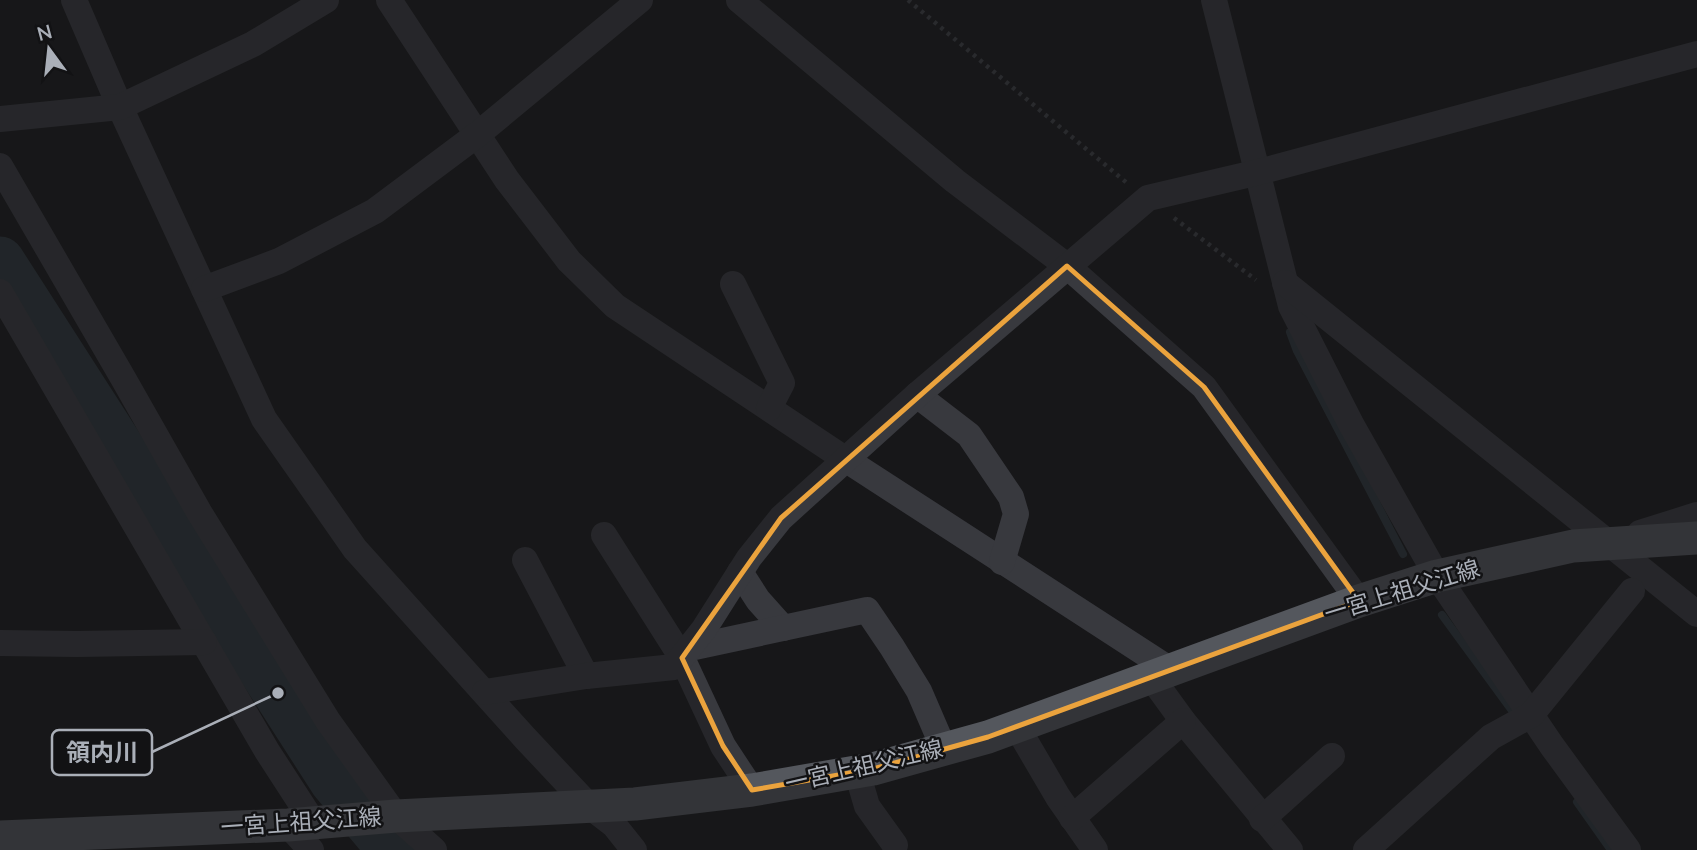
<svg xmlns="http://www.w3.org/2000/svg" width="1697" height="850" viewBox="0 0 1697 850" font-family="Lato,'Noto Sans JP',sans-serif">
  <rect width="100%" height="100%" fill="#171719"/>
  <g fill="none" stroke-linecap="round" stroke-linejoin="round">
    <!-- stream -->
    <g stroke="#2d373c" stroke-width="8">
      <path d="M 1290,332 L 1297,351 L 1403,554"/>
      <path d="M 1442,615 L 1513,712"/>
      <path d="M 1577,802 L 1611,850"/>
    </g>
    <!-- river -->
    <path stroke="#2d373c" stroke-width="49" d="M 0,261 L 334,781 L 392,850"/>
    <!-- path -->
    <g stroke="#3e4045" stroke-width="4.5" stroke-dasharray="3.5 5" stroke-linecap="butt">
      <path d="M 908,0 L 1127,183"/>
      <path d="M 1174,218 L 1256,280"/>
    </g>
    <!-- minor -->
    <g stroke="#38393e" stroke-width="26">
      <path d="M 74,0 L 120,107 L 264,419 L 355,549 L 525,738 L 588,805 L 614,825 L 634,850"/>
      <path d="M 389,0 L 507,180 L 569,261 L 615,306 L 845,459 L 1169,669"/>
      <path d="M 739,0 L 955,181 L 1067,266 L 1204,387 L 1359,601"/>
      <path d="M 1214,0 L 1291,306 L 1351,424 L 1437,576 L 1552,746 L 1628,850"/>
      <path d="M 0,119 L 120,107 L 253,44 L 326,0"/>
      <path d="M 0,166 L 123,378 L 199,512 L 328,721 L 396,816 L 434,850"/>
      <path d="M 1285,283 L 1697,614"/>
      <path d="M 733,284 L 782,383 L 769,408"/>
      <path d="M 204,289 L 279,261 L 375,211 L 478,134 L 640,0"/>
      <path d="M 0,292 L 267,751 L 313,822"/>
      <path d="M 917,395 L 969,435 L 1011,497 L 1016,514 L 1002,562"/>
      <path d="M 1640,533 L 1697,515"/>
      <path d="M 604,535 L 682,658 L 723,746 L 752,790"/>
      <path d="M 525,560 L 586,676"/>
      <path d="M 740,572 L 758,600 L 783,628"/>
      <path d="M 0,643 L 77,644 L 204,642"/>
      <path d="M 690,648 L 867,610 L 892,647 L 919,691 L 944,749"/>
      <path d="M 1151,677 L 1183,721 L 1290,850"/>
      <path d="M 485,692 L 586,676 L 674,667 L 704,629 L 749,558 L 781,518 L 917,395 L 1148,198 L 1259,172 L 1697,54"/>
      <path d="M 1017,727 L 1058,797 L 1095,850"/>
      <path d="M 857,772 L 867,806 L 895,845"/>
      <path d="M 1072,818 L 1183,721"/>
      <path d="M 1262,819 L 1332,756"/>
      <path d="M 288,825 L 311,850"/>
      <path d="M 1366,850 L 1491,737 L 1531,715 L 1632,591"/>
    </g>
    <!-- major -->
    <path stroke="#54575d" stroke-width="33" d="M 0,837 L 288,825 L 396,816 L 635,804 L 752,790 L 873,769 L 988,737 L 1359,601 L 1437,576 L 1573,546 L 1697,538"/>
  </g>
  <!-- marked area -->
  <path d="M0 0H1697V850H0ZM 1067,266 L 1204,387 L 1359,601 L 988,737 L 873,769 L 752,790 L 723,746 L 682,658 L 781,518 Z" fill="#171719" fill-opacity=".55" fill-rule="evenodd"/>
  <path fill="none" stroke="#eba33d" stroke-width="5" stroke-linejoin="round" d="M 1067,266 L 1204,387 L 1359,601 L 988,737 L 873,769 L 752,790 L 723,746 L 682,658 L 781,518 Z"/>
  <g text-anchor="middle" stroke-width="5" stroke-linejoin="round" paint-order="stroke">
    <!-- street labels -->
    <g font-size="23" fill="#aaafb8" stroke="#121214">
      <text transform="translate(1402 591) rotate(-17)" y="8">一宮上祖父江線</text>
      <text transform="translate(864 766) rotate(-13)" y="8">一宮上祖父江線</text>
      <text transform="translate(301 822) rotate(-4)" y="8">一宮上祖父江線</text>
    </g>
  </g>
  <!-- callouts -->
  <path fill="none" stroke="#aaafb8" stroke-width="2.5" d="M278 693L152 752"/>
  <circle fill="#aaafb8" stroke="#121214" stroke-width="2.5" cx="278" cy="693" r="7"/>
  <rect fill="#121214" stroke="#aaafb8" stroke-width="2.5" x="52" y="730" width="100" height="45" rx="7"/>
  <g font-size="24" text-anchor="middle" font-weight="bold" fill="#aaafb8">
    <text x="102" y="761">領内川</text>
  </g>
  <!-- north arrow -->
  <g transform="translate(49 49) rotate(345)" stroke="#121214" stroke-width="5" paint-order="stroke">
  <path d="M0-5L12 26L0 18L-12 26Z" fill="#aaafb8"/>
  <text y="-10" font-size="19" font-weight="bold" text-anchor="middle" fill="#aaafb8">N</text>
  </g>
</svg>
